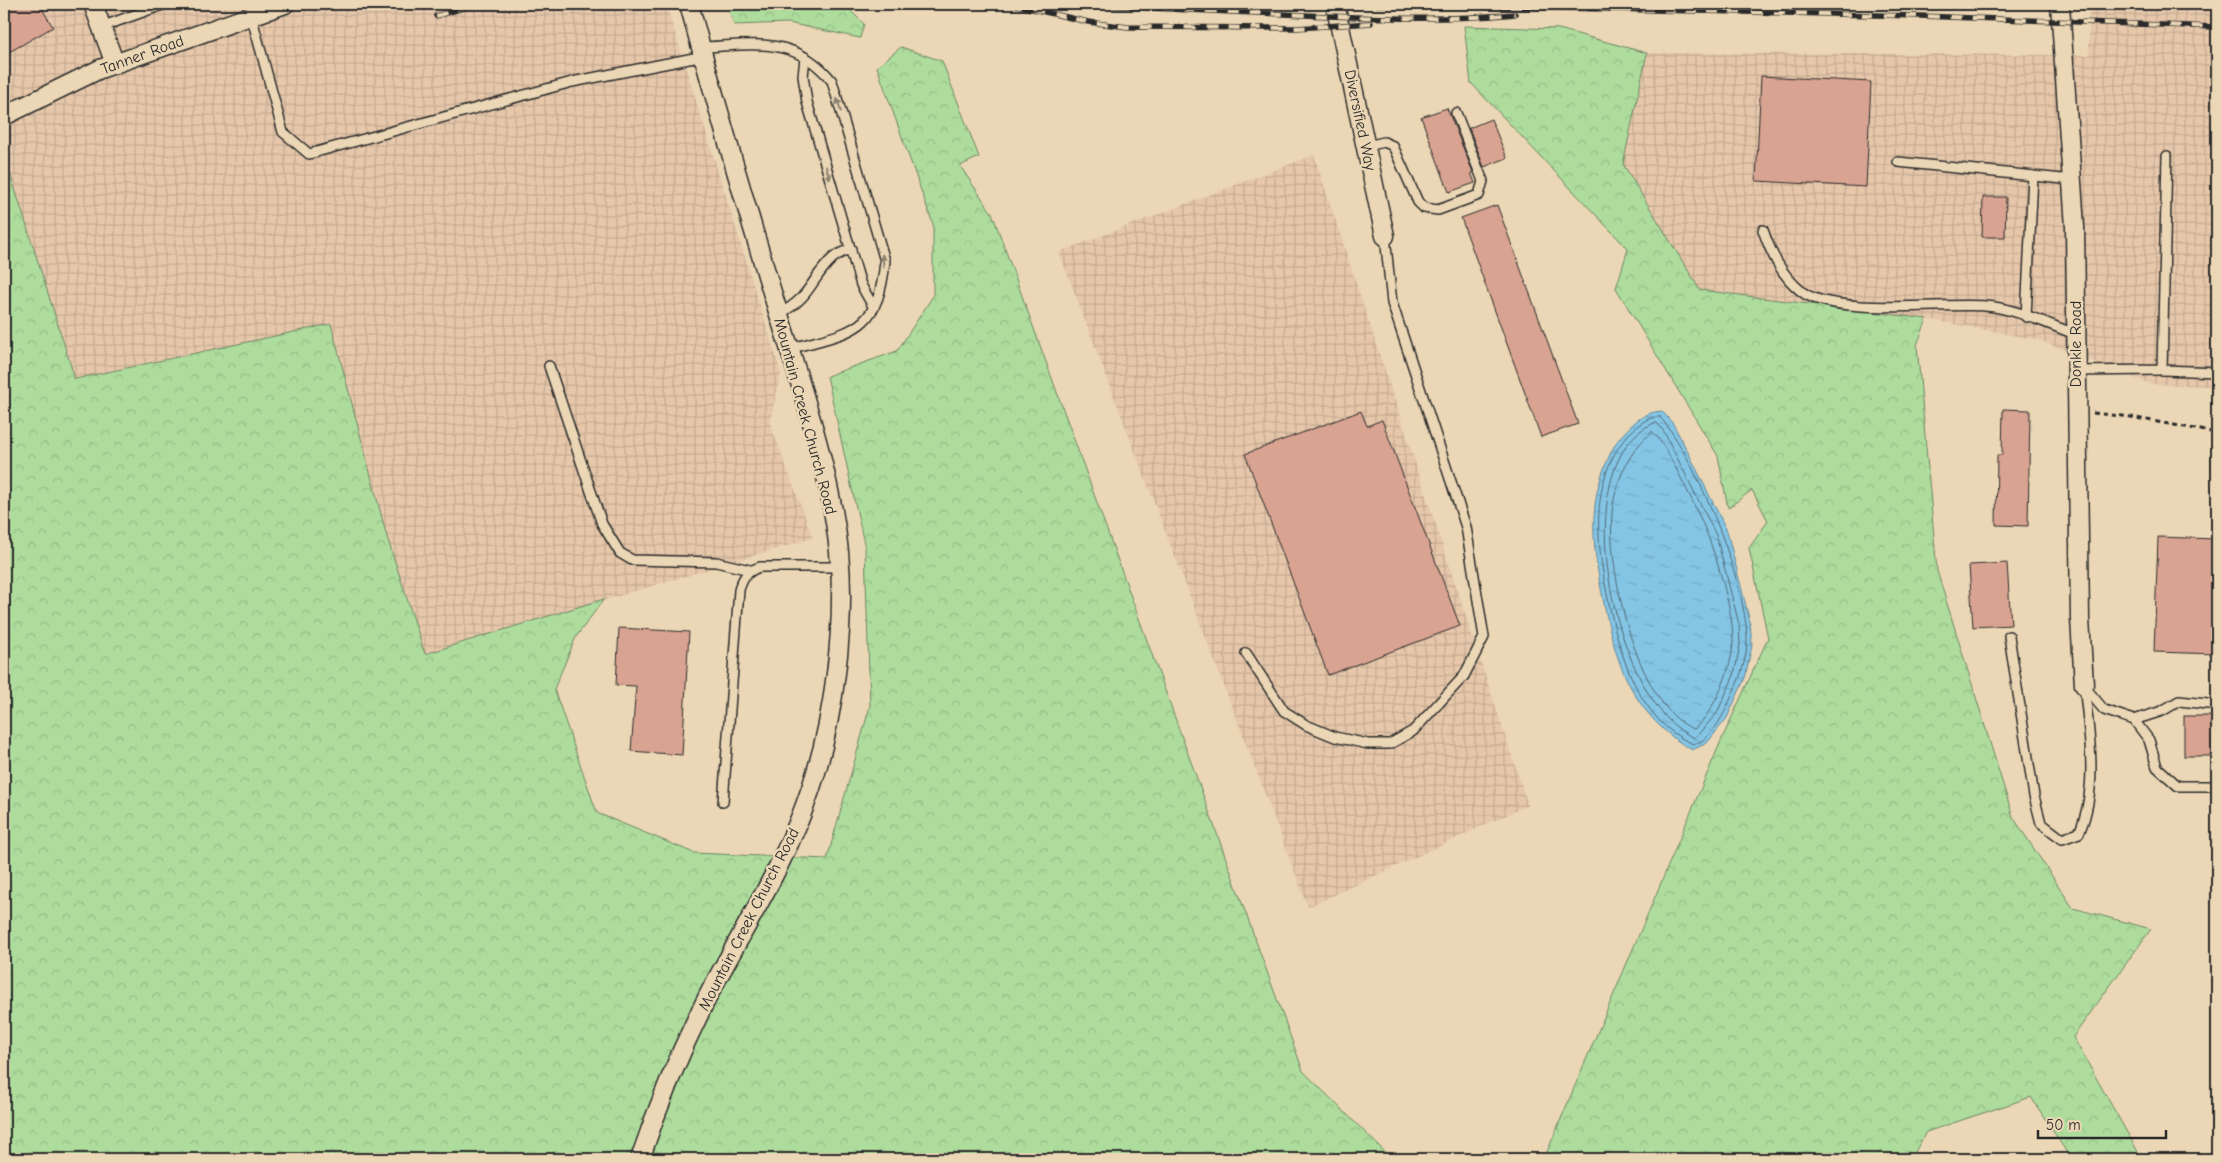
<svg xmlns="http://www.w3.org/2000/svg" width="2221" height="1163" viewBox="0 0 2221 1163" font-family="'Comic Neue',sans-serif">
  <defs>
    <pattern id="industrial-grid" width="8" height="8" patternUnits="userSpaceOnUse" patternTransform="scale(1.25)"><rect width="8" height="8" fill="#e6c7aa"/><path d="M0 4h8M4 0v8" fill="none" stroke="#c5ab92"/></pattern>
    <pattern id="forest-crowns" width="20" height="18" patternUnits="userSpaceOnUse" patternTransform="scale(1.25)"><rect width="20" height="18" fill="#addc9c"/><path d="M2 6a3 3 0 1 1 6 0M12 15a3 3 0 1 1 6 0" fill="none" stroke="#95bd87"/></pattern>
    <pattern id="water-ripples" width="26" height="14" patternUnits="userSpaceOnUse" patternTransform="scale(1.25)"><rect width="26" height="14" fill="#84c5e5"/><path d="M2 4q2-2 4 0t4 0M15 11q2-2 4 0t4 0" fill="none" stroke="#72a9c5"/></pattern>
  </defs>
  <rect width="100%" height="100%" fill="#ebd7b5"/>
  <filter id="ink" filterUnits="userSpaceOnUse"><feTurbulence type="fractalNoise" baseFrequency=".02" numOctaves="2"/><feDisplacementMap in="SourceGraphic" scale="10" xChannelSelector="R" yChannelSelector="G"/><feConvolveMatrix kernelMatrix="1 2 1 2 8 2 1 2 1" color-interpolation-filters="sRGB"/></filter>
  <g filter="url(#ink)">
    <!-- industrial -->
    <g fill="url(#industrial-grid)">
      <path d="M 4,4 L 666,4 L 781,373 L 770,423 L 813,538 L 425,654 L 387,537 L 331,324 L 75,379 L 4,154 Z"/>
      <path d="M 2089,4 L 2217,4 L 2217,386 L 2150,384 L 2039,340 L 1927,319 L 1700,290 L 1623,164 L 1647,53 L 2089,55 Z"/>
      <path d="M 1314,155 L 1528,805 L 1308,907 L 1059,252 Z"/>
    </g>
    <!-- forest -->
    <g fill="url(#forest-crowns)" stroke="#6c8464">
      <path d="M 727,4 L 844,4 L 864,24 L 860,38 L 788,23 L 734,25 Z"/>
      <path d="M 1464,26 L 1559,29 L 1647,53 L 1623,164 L 1700,290 L 1927,319 L 1917,345 L 1937,571 L 2013,817 L 2073,908 L 2151,929 L 2073,1037 L 2142,1159 L 2071,1159 L 2031,1097 L 1926,1132 L 1911,1159 L 1544,1159 L 1721,741 L 1768,638 L 1749,548 L 1768,521 L 1752,490 L 1728,508 L 1718,456 L 1616,288 L 1628,249 L 1471,83 Z"/>
      <path d="M 901,47 L 942,61 L 979,157 L 960,166 L 992,213 L 1303,1071 L 1392,1159 L 4,1159 L 4,154 L 75,379 L 331,324 L 387,537 L 425,654 L 604,599 L 576,637 L 554,689 L 597,813 L 694,853 L 827,859 L 870,706 L 865,548 L 827,376 L 897,351 L 933,296 L 933,224 L 877,67 Z"/>
    </g>
    <!-- water -->
    <path fill="url(#water-ripples)" stroke="#60879b" d="M 1662,411 L 1673,424 L 1688,452 L 1727,531 L 1750,622 L 1752,645 L 1745,678 L 1727,718 L 1707,743 L 1692,750 C 1664,734 1642,711 1628,682 C 1615,656 1609,628 1603,599 C 1594,553 1587,511 1605,466 C 1610,454 1615,442 1624,433 C 1635,421 1645,412 1662,411 Z"/>
    <g fill="none" stroke-linecap="round" stroke-linejoin="round">
      <!-- shore -->
      <g stroke="#4f6975" stroke-width="1">
        <path d="M 1660,417 C 1696,457 1749,589 1747,644 C 1746,666 1735,689 1726,709 C 1720,721 1708,742 1693,744 C 1638,721 1619,652 1608,599 C 1597,546 1588,480 1628,435 C 1637,426 1647,416 1660,417 Z"/>
        <path d="M 1654,423 L 1657,423 L 1663,430 L 1716,535 L 1739,624 L 1740,645 L 1734,675 L 1717,713 L 1695,738 C 1614,708 1562,460 1654,423 Z"/>
        <path d="M 1652,432 C 1662,434 1704,524 1709,539 C 1719,566 1734,615 1733,643 C 1732,668 1714,713 1694,729 C 1636,708 1604,559 1613,505 C 1618,476 1630,450 1652,432 Z"/>
      </g>
    </g>
    <!-- building -->
    <g fill="#d9a391" stroke="#2b2b2b">
      <path d="M 4,4 L 39,4 L 53,27 L 4,55 Z"/>
      <path d="M 1761,76 L 1871,82 L 1866,187 L 1756,181 Z"/>
      <path d="M 1447,108 L 1473,172 L 1471,173 L 1475,183 L 1449,192 L 1421,117 Z"/>
      <path d="M 1491,119 L 1507,158 L 1484,167 L 1469,128 Z"/>
      <path d="M 1983,197 L 2006,197 L 2005,237 L 1982,237 Z"/>
      <path d="M 1497,205 L 1578,424 L 1541,437 L 1461,218 Z"/>
      <path d="M 2003,409 L 2030,410 L 2028,526 L 1996,525 L 1997,455 L 2002,455 Z"/>
      <path d="M 1361,411 L 1367,426 L 1382,420 L 1460,626 L 1328,675 L 1245,454 Z"/>
      <path d="M 2158,537 L 2217,539 L 2217,654 L 2154,652 Z"/>
      <path d="M 2007,563 L 2011,625 L 1973,627 L 1969,565 Z"/>
      <path d="M 619,628 L 689,632 L 682,755 L 631,751 L 636,686 L 616,685 Z"/>
      <rect x="2184" y="716" width="33" height="40"/>
    </g>
    <g fill="none" stroke-linecap="round" stroke-linejoin="round">
      <!-- lane casing -->
      <g stroke="#2b2b2b" stroke-width="12">
        <g id="lane">
          <path d="M 251,15 L 283,132 L 309,154 L 572,82 L 704,56"/>
          <path d="M 101,27 L 165,4"/>
          <path d="M 701,47 C 754,45 795,35 832,81 L 885,261 C 878,335 850,331 789,349"/>
          <path d="M 805,58 L 803,76 L 807,102 L 861,285 L 874,308"/>
          <path d="M 1367,146 L 1384,142 L 1393,146 L 1418,202 L 1424,208 L 1438,210 L 1479,195 L 1483,181 L 1456,113"/>
          <path d="M 1898,162 L 2073,180"/>
          <path d="M 1763,230 C 1771,253 1781,275 1801,291 C 1831,316 1942,303 1985,306 C 2015,308 2047,324 2075,334"/>
          <path d="M 779,314 C 812,297 810,279 833,258 C 838,254 845,251 851,249"/>
          <path d="M 2026,317 L 2033,176"/>
          <path d="M 549,366 L 602,524 L 620,553 L 632,560 L 716,562 L 750,570"/>
          <path d="M 2162,370 L 2217,372"/>
          <path d="M 2075,371 L 2162,370 L 2167,156"/>
          <path d="M 2009,636 L 2034,796 L 2041,823 L 2062,839 L 2079,833 C 2099,788 2089,733 2084,685"/>
          <path d="M 1246,653 L 1284,711 L 1306,725 L 1335,737 L 1368,744 L 1390,744 L 1413,731 L 1464,676 L 1484,637 L 1466,527 L 1392,303 L 1385,236"/>
          <path d="M 2084,686 L 2104,710 L 2134,720 L 2162,711 L 2179,701 L 2217,705"/>
          <path d="M 2134,720 L 2149,740 L 2157,767 L 2178,786 L 2217,786"/>
          <path d="M 723,802 L 739,590 C 743,577 747,571 760,567 L 839,567"/>
        </g>
      </g>
      <!-- street casing -->
      <g stroke="#2b2b2b" stroke-width="21">
        <g id="street">
          <path d="M 93,4 L 115,64"/>
          <path d="M 1335,4 L 1385,236"/>
          <path d="M 2060,4 L 2075,227 L 2080,619 L 2084,685"/>
          <path d="M 4,116 L 100,69 L 285,4"/>
          <path d="M 640,1159 C 659,1103 681,1049 708,996 C 744,927 787,862 811,788 C 834,720 846,624 839,552 C 830,466 797,375 772,292 C 743,196 715,100 689,4"/>
        </g>
      </g>
      <!-- path -->
      <path stroke="#2b2b2b" stroke-width="3" stroke-dasharray="5 4" stroke-linecap="butt" d="M 2093,413 L 2131,417 L 2217,433"/>
      <!-- lane -->
      <use href="#lane" stroke="#ebd7b5" stroke-width="9"/>
      <!-- street -->
      <use href="#street" stroke="#ebd7b5" stroke-width="18"/>
      <!-- rail casing -->
      <g stroke="#2b2b2b" stroke-width="5.5">
        <g id="rail">
          <path d="M 1011,4 L 1088,22 L 1128,27 L 1297,28 L 1371,23"/>
          <path d="M 1096,4 C 1166,10 1236,12 1306,15 C 1377,18 1443,21 1515,14"/>
          <path d="M 1378,4 L 1920,16 L 2217,27"/>
          <path d="M 436,16 L 476,4"/>
        </g>
      </g>
      <!-- rail -->
      <use href="#rail" stroke="#ebd7b5" stroke-width="4" stroke-dasharray="11" stroke-linecap="butt"/>
    </g>
    <!-- one-way arrows -->
    <defs><path id="oneway-solid" d="M-6-.8H1V-3.2L6.5 0L1 3.2V.8H-6Z" transform="scale(1.25)"/></defs>
    <g fill="#8b8170">
      <use href="#oneway-solid" transform="translate(839 105) rotate(-106)"/>
      <use href="#oneway-solid" transform="translate(828 173) rotate(73)"/>
      <use href="#oneway-solid" transform="translate(883 261) rotate(-96)"/>
    </g>
  </g>
  <g text-anchor="middle" stroke-width="5" stroke-linejoin="round" paint-order="stroke">
    <!-- street labels -->
    <g font-size="16" fill="#2b2b2b" stroke="#ebd7b5">
      <text transform="translate(142 54) rotate(-20)" y="6">Tanner Road</text>
      <text transform="translate(1361 120) rotate(78)" y="6">Diversified Way</text>
      <text transform="translate(2075 344) rotate(-90)" y="6">Donkle Road</text>
      <text transform="translate(806 416) rotate(75)" y="6">Mountain Creek Church Road</text>
      <text transform="translate(748 919) rotate(-63)" y="6">Mountain Creek Church Road</text>
    </g>
  </g>
  <!-- margin -->
  <rect width="2221" height="1163" fill="none" stroke="#ebd7b5" stroke-width="20"/>
  <rect x="10" y="10" width="2201" height="1143" fill="none" stroke="#2b2b2b" stroke-width="2" filter="url(#ink)"/>
  <!-- scale -->
  <path d="M2038 1130v8h128v-8" fill="none" stroke="#2b2b2b" stroke-width="2.5"/>
  <text x="2046" y="1130" font-size="15" fill="#2b2b2b" stroke="#ebd7b5" stroke-width="4" paint-order="stroke">50 m</text>
</svg>
